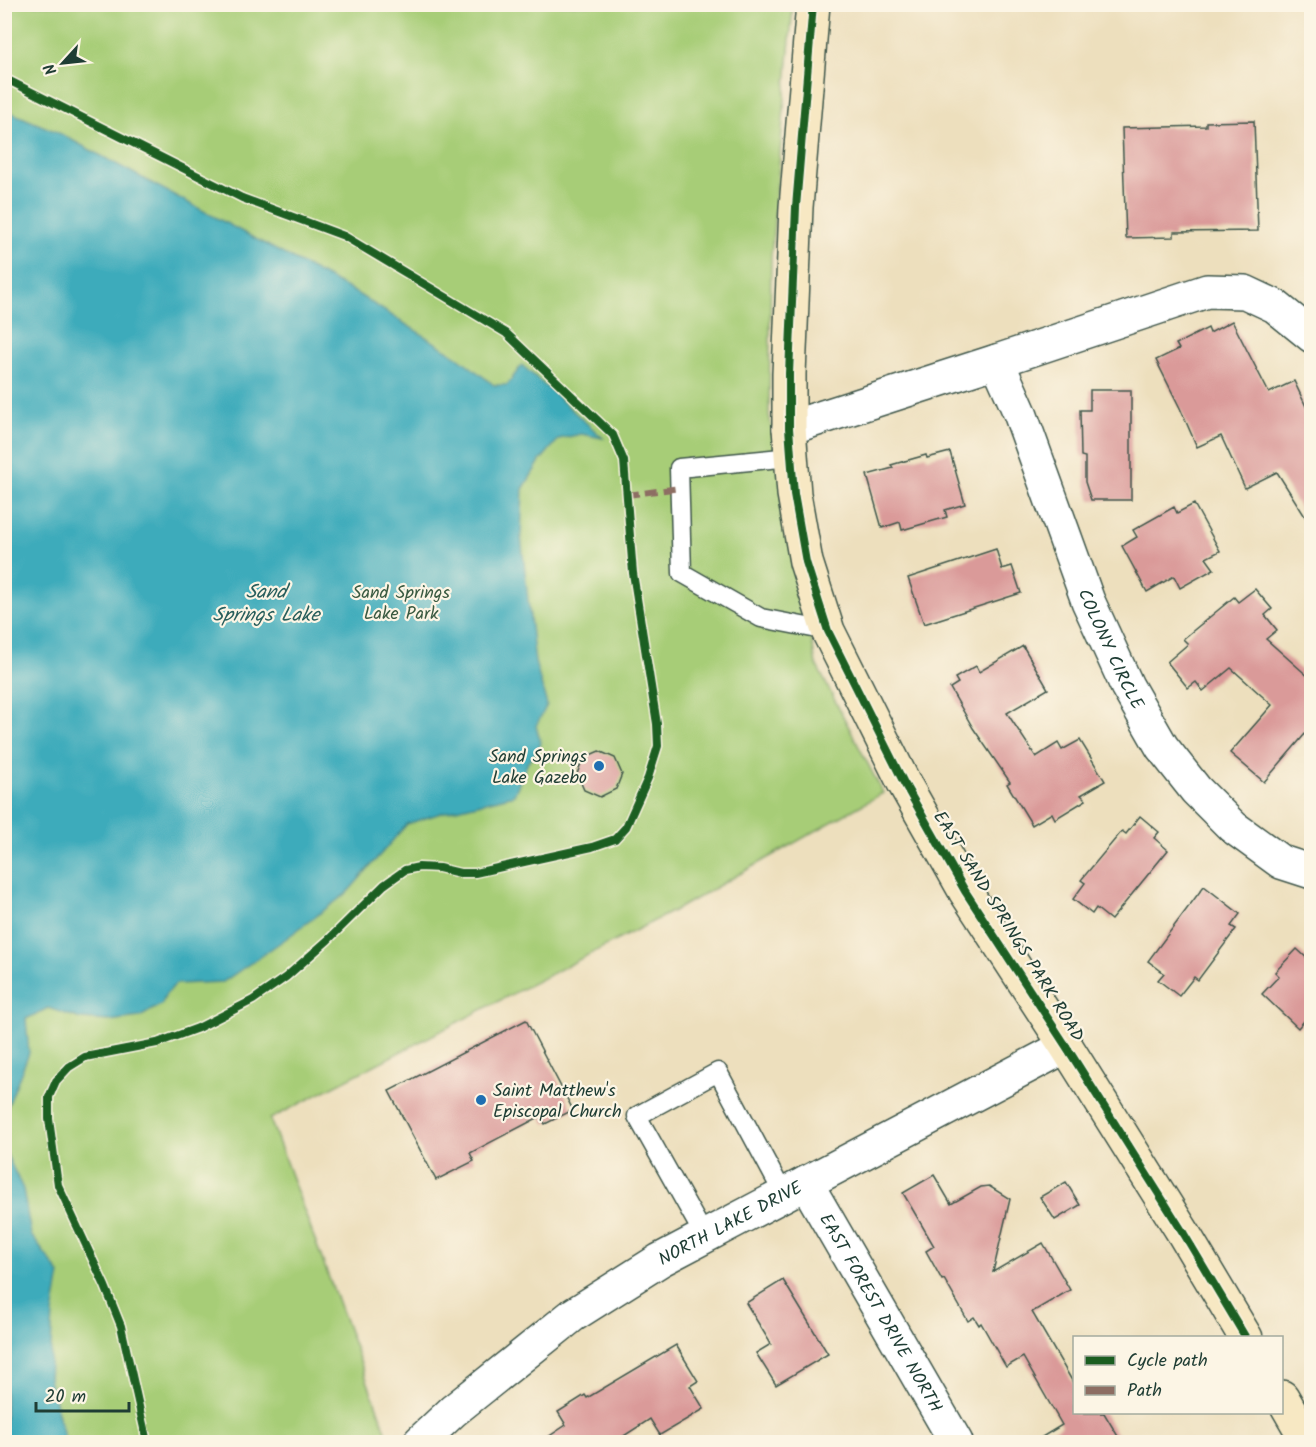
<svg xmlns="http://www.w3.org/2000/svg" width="1316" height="1447" viewBox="0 0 1316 1447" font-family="Kalam,sans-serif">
  <rect width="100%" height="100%" fill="#fcf5e5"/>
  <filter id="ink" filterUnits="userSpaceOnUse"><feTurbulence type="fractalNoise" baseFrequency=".0167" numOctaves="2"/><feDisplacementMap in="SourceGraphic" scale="12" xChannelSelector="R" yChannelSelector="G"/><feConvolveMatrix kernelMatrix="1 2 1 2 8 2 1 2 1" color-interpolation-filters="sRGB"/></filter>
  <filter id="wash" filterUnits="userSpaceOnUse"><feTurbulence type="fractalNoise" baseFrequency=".008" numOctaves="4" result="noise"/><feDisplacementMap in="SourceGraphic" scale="24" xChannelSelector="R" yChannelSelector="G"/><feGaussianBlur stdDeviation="1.35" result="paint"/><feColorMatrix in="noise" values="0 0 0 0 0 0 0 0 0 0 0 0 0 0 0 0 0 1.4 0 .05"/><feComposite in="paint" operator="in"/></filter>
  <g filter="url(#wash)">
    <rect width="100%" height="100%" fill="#eddfbd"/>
    <!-- green -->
    <path fill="#a7cd77" stroke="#638556" stroke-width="1.5" d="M 5,5 L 793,5 L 771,257 L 769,414 L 816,664 L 883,793 L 681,907 L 270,1119 L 390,1442 L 5,1442 Z"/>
    <!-- water -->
    <g fill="#3dabbb" stroke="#2e7478" stroke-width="1.5">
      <path d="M 5,110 L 57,132 L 356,293 L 458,357 L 494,385 L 507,385 L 522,365 L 603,438 L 581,434 L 559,439 L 540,461 L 523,489 L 521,536 L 535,662 L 547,705 L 536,726 L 541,744 L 528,762 L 514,795 L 441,813 L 407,824 L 347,893 L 284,940 L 223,982 L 176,984 L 166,994 L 162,1004 L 140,1017 L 109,1021 L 81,1019 L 48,1008 L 26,1019 L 29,1053 L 5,1113 Z"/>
      <path d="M 5,1151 L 23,1189 L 31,1235 L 60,1274 L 53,1314 L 49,1379 L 65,1440 L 71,1442 L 5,1442 Z"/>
    </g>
    <g id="blocks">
      <!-- building -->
      <g fill="#da9a99">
        <path d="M 1254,121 L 1258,231 L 1174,232 L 1174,237 L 1126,238 L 1122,128 L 1206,126 L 1206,122 Z"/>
        <path d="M 1232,321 L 1269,393 L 1294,381 L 1311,417 L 1311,526 L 1277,472 L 1245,488 L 1221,436 L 1197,447 L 1180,408 L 1156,360 L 1179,349 L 1176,344 L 1208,328 L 1210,333 Z"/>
        <path d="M 1090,390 L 1131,390 L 1131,500 L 1091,500 L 1085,482 L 1085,457 L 1081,456 L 1080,410 L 1090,410 Z"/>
        <path d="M 950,452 L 965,504 L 945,510 L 947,517 L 902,530 L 900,522 L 882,528 L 867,475 L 893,468 L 891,465 L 926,455 L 927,458 Z"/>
        <path d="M 1194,504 L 1220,551 L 1206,558 L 1214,569 L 1180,588 L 1174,576 L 1147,592 L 1122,546 L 1137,537 L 1133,530 L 1174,507 L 1177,513 Z"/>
        <path d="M 996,549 L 1002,569 L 1012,566 L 1021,593 L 924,624 L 908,578 Z"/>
        <path d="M 1255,589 L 1272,609 L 1265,615 L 1277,630 L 1266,639 L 1311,679 L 1311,727 L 1264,782 L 1230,753 L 1272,705 L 1231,668 L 1203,691 L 1196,682 L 1188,688 L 1167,662 L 1188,644 L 1183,639 L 1234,597 L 1238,602 Z"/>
        <path d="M 1023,646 L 1048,689 L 1007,713 L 1036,757 L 1058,743 L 1062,750 L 1080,740 L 1105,781 L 1081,795 L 1086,800 L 1055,819 L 1052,813 L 1032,825 L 1007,784 L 1010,782 L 973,728 L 950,688 L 958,683 L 955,678 L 976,666 L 979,672 Z"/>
        <path d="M 599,751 L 615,758 L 622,774 L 616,789 L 600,797 L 584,790 L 577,774 L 583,758 Z"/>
        <path d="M 1140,816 L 1159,832 L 1154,838 L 1168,850 L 1111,920 L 1096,908 L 1092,914 L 1073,899 L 1085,883 L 1081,880 L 1122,831 L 1126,834 Z"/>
        <path d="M 1204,886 L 1240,914 L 1231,926 L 1236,929 L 1198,980 L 1194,977 L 1179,996 L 1158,980 L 1164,973 L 1148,961 Z"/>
        <path d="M 1297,949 L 1311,962 L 1311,1013 L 1298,1028 L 1262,994 L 1279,976 L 1275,972 Z"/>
        <path d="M 526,1020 L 573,1110 L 545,1124 L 541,1116 L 470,1153 L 474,1161 L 436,1180 L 389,1091 Z"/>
        <path d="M 934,1175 L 951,1204 L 981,1187 L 989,1186 L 1010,1199 L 993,1272 L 1043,1243 L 1070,1290 L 1032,1312 L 1074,1384 L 1074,1413 L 1104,1413 L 1122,1443 L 1032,1443 L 1062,1425 L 1023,1357 L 1006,1367 L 981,1323 L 979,1325 L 974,1317 L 968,1321 L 944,1279 L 942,1280 L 926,1251 L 934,1246 L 903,1193 Z"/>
        <path d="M 1066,1182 L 1080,1205 L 1055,1220 L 1040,1197 Z"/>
        <path d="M 783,1280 L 828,1354 L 776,1385 L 756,1353 L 771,1344 L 746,1303 Z"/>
        <path d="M 676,1345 L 698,1381 L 690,1386 L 704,1409 L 660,1435 L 650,1419 L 613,1443 L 539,1443 L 566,1425 L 558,1412 L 585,1395 L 587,1398 Z"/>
      </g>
    </g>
  </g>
  <g filter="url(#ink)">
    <use href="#blocks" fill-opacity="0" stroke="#3e5549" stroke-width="1.5"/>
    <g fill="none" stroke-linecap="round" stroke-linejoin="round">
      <!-- lane casing -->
      <g stroke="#3e5549" stroke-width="21">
        <g id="lane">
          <path d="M 791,457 L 679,468 L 682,573 L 761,618 L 828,631"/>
          <path d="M 705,1237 L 637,1116 L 718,1072 L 784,1195"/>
        </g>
      </g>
      <!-- street casing -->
      <g stroke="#3e5549" stroke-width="36">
        <g id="street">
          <path id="s1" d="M 1312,336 L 1275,306 L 1245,292 L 1207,291 L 997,361 L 1020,413 L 1088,601 L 1127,686 L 1162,747 L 1196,790 L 1233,827 L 1281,862 L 1312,872"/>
          <path d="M 789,428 L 997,361"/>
          <path id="s2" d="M 806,1183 L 956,1442"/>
          <path id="s3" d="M 420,1442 L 453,1411 L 573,1315 L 660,1260 L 1066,1046"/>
        </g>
      </g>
      <!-- secondary casing -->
      <g stroke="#3e5549" stroke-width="36">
        <g id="secondary">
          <path d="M 813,4 L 796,207 L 789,374 L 789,428 L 794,494 L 806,562 L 828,631 L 904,783 L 965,891 L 1066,1046 L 1184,1234 L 1246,1338"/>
          <path d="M 1282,1397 L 1308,1442"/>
        </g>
      </g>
      <!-- lane -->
      <use href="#lane" stroke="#fff" stroke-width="18"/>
      <!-- street -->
      <use href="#street" stroke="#fff" stroke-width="33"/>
      <!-- secondary -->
      <use href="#secondary" stroke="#f7e8c3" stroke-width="33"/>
      <!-- quiet -->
      <path stroke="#8d6e63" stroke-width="6" stroke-dasharray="12 6" stroke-linecap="butt" d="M 627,495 L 680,488"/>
      <!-- cycleway casing -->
      <g stroke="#fcf5e5" stroke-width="11">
        <g id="cycleway">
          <path d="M 813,4 L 796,207 L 789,374 L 789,428 L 794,494 L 806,562 L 828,631 L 904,783 L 965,891 L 1066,1046 L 1184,1234 L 1246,1338"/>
          <path d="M 4,78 L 242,198 L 344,236 L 506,333 L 613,435 L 624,461 L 633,573 L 657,724 L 658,746 L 648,778 L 626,827 L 615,839 L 592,847 L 475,873 L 460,873 L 439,868 L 419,867 L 405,870 L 384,885 L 328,940 L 286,977 L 253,1000 L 198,1028 L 157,1043 L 85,1057 L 69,1067 L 56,1081 L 49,1097 L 49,1119 L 58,1185 L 105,1286 L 121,1326 L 147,1442"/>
        </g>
      </g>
      <!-- cycleway -->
      <use href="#cycleway" stroke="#1b5e20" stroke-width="8"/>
    </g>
  </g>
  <!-- markers -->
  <g fill="#1f6fb2" stroke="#fcf5e5" stroke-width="2">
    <circle cx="599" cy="766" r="6"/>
    <circle cx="481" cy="1100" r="6"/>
  </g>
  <g text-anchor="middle" stroke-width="4.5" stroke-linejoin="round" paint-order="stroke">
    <!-- park labels -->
    <g font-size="18" fill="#3a5a41" stroke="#fcf5e5">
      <text x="401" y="598">Sand Springs<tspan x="401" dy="21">Lake Park</tspan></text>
    </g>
    <!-- street labels -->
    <g font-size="18" fill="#1f3d34" stroke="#fcf5e5">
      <text dy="6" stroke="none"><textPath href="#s1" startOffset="650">COLONY CIRCLE</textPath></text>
      <text transform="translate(1009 926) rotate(58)" y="6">EAST SAND SPRINGS PARK ROAD</text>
      <text dy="6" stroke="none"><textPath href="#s3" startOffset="381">NORTH LAKE DRIVE</textPath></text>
      <text dy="6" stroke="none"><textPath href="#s2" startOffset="150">EAST FOREST DRIVE NORTH</textPath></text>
    </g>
    <!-- poi labels -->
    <g font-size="18" fill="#1f3d34" stroke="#fcf5e5" text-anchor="end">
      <text x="587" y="762">Sand Springs<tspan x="587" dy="21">Lake Gazebo</tspan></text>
      <text x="493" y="1096" text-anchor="start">Saint Matthew's<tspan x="493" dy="21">Episcopal Church</tspan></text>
    </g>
    <!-- water labels -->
    <g font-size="20" font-style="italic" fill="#285e5c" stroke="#fcf5e5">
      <text x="266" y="598">Sand<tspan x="266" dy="23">Springs Lake</tspan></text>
    </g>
  </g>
  <!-- margin -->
  <rect width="1316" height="1447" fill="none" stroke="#fcf5e5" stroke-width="24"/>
  <!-- legend -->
  <rect x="1073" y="1336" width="210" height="78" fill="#fcf5e5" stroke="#a4ab9e" stroke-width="1.5"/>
  <rect x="1085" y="1356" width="30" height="9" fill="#1b5e20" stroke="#a4ab9e" stroke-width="1.5"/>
  <text x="1127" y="1366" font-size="18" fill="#1f3d34">Cycle path</text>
  <rect x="1085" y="1386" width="30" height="9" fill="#8d6e63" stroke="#a4ab9e" stroke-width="1.5"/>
  <text x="1127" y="1396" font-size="18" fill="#1f3d34">Path</text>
  <!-- north arrow -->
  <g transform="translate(63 63) rotate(243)" stroke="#fcf5e5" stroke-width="4.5" paint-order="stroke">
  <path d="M0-4.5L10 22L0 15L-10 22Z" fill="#1f3d34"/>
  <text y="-9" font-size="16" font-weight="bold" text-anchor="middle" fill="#1f3d34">N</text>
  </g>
  <!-- scale -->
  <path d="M36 1402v9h93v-9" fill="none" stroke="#1f3d34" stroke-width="3"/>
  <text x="45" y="1402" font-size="18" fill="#1f3d34" stroke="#fcf5e5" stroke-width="4.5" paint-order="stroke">20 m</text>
</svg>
